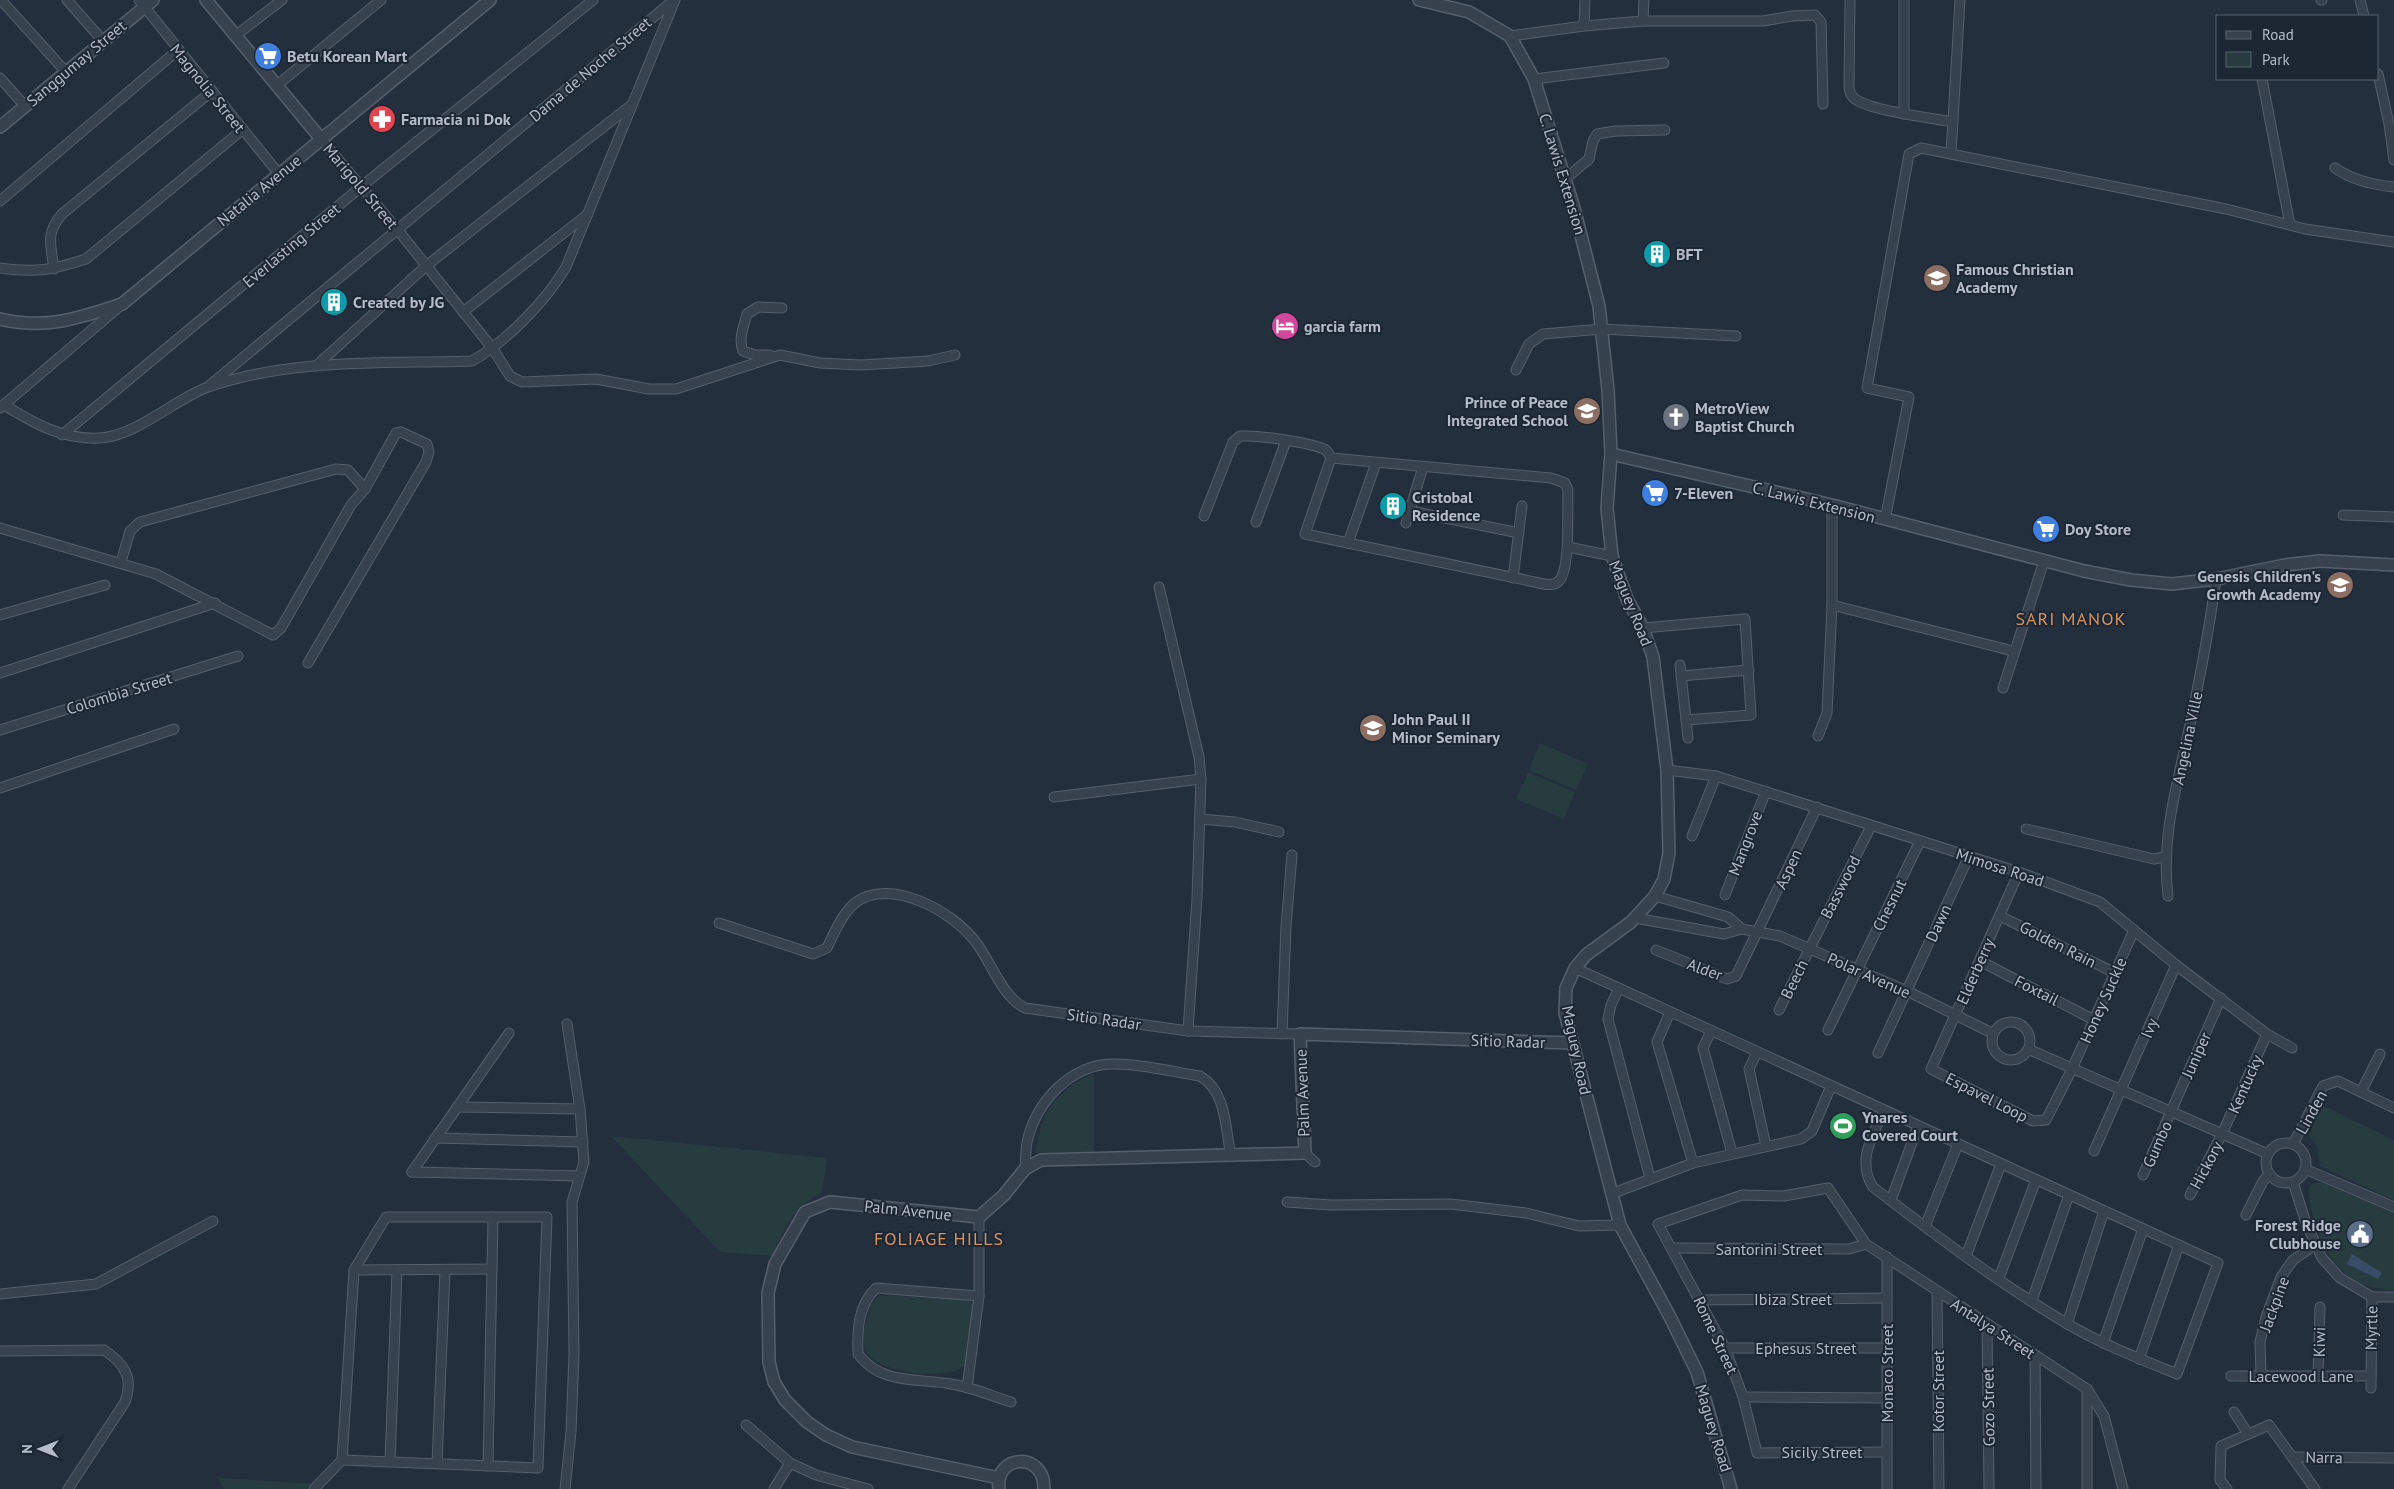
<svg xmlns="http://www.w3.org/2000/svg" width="2394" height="1489" viewBox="0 0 2394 1489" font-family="'PT Sans',sans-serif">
  <rect width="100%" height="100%" fill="#242f3e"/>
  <!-- green -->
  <g fill="#263c3f">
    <path d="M 1540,743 L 1588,764 L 1576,790 L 1529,770 Z"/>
    <path d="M 1528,772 L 1575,792 L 1564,819 L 1516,799 Z"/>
    <path d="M 1094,1073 L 1094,1152 L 1036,1153 C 1039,1112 1057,1091 1094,1073 Z"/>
    <path d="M 2322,1105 L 2394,1140 L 2394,1200 L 2320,1166 L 2317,1147 L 2309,1135 Z"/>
    <path d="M 611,1136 L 827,1158 L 822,1192 C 791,1211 787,1224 772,1256 L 720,1252 Z"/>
    <path d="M 2321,1182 L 2394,1213 L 2394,1290 C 2336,1290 2315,1240 2308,1191 L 2313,1183 Z"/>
    <path d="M 883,1295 L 968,1300 L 974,1306 L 969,1361 C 954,1384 873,1374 865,1349 C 861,1338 865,1325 868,1315 C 870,1305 872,1298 883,1295 Z"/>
    <path d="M 218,1478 L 318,1484 L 313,1489 L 224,1489 Z"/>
  </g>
  <!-- water -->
  <path fill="#394c67" d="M 2352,1254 L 2382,1273 L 2378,1279 L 2347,1264 Z"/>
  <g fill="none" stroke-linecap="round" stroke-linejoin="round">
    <!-- minor casing -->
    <g stroke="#565f6c" stroke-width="11">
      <g id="minor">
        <path d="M 1,0 L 66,72"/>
        <path d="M 67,0 L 103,41"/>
        <path d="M 139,0 L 279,174"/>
        <path d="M 1850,0 L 1849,86 C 1849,91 1850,95 1855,99 C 1872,111 1931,118 1953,122"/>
        <path d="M 1904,0 L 1904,114"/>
        <path d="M 2321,0 L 2322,0"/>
        <path d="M 2360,0 L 2364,16"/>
        <path d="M 1643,21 L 1644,0"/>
        <path d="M 1584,26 L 1585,0"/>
        <path d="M 235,36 L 282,0"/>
        <path d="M 1510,36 L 1584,26 L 1643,21 L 1763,21 L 1792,16 L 1815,15 L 1821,22 L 1823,104"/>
        <path d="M 2378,74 L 2389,124 L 2394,160"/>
        <path d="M 0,78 L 25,106"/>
        <path d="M 1534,79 L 1664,63"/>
        <path d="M 2262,79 L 2290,225"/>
        <path d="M 276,86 L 381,0"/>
        <path d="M 322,140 L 397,229 L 493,349 L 510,376 L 522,382 L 596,379 L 649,389 L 676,389 L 780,355 L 820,363 L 861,365 L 928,361 L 955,355"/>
        <path d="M 1951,154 L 1960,0"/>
        <path d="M 2335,168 C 2352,180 2373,185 2394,187"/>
        <path d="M 1565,179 L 1589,159 L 1593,141 L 1597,134 L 1616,131 L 1665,130"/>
        <path d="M 0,201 L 178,50"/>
        <path d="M 0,268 C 36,273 52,270 86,259 L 242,130"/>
        <path d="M 54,269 C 51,245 45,234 62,214 L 212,91"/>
        <path d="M 463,312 L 588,214"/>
        <path d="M 770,355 L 755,355 L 743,351 C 738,340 744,325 747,314 L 758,307 L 782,308"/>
        <path d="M 316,366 L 426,266 L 630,106"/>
        <path d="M 1516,370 L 1529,344 L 1543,334 L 1602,329 L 1736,336"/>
        <path d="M 210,385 L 674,0"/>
        <path d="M 4,405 C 34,423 62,440 99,438 C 135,437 175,399 208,387 C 292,358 384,364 472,361 C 507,341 545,302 566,267 L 675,0"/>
        <path d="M 0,408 L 120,306"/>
        <path d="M 62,435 L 362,186 L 593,0"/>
        <path d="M 1411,511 L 1519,533"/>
        <path d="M 2343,515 L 2394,517"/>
        <path d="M 1204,516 L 1233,442 L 1240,436 C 1258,435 1307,442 1324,449 C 1328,451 1329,454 1331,458 L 1551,478 L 1565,483 L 1568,490 C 1567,508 1571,568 1559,581 C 1555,585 1549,585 1544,584 L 1305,534 L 1331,458"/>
        <path d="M 1885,520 L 1909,397 L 1867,388 L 1909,154 L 1921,148 L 2226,209 L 2305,229 L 2394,242"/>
        <path d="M 1256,522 L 1286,441"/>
        <path d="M 1406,523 L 1423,467"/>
        <path d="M 0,528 L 156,574 L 273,635 L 281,628 L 351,505 L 365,489 L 396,433 L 401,432 L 427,444 L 429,452 L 426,462 L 308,663"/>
        <path d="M 1348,543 L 1376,463"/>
        <path d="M 1568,547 L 1612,556"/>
        <path d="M 121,562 L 130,531 L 140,522 L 336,469 L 348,470 L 365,489"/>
        <path d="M 1513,578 L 1522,506"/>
        <path d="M 1159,587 L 1199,757 L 1201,779 L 1197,898 L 1188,1031"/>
        <path d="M 1832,605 L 2013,651"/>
        <path d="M 0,615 L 105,585"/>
        <path d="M 1643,628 L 1745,619 L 1751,715 L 1686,720"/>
        <path d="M 1680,665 L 1688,738"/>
        <path d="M 0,673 L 215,603"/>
        <path d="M 1681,676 L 1749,670"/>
        <path d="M 2003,688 L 2044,561"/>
        <path d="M 0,730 L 238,656"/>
        <path d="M 1818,736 L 1827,713 L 1832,605 L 1832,505"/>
        <path d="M 1667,770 L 1716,776 L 2019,872 L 2100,902 L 2176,965 L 2267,1034 L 2292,1048"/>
        <path d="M 0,788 L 174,729"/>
        <path d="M 1054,797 L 1201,779"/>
        <path d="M 1200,819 L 1235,822 L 1279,832"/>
        <path d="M 2026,829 L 2154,859 L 2164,857"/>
        <path d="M 1692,836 L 1716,776"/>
        <path d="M 2019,872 L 1931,1069 L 2033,1121 L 2046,1120 L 2072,1069 L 2134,930"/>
        <path d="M 1725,895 L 1766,791"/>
        <path d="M 1655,896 L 1728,917 L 1742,929"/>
        <path d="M 2168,896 C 2161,839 2176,789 2188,734 C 2199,683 2209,631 2216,579"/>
        <path d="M 2000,916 L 2115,973"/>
        <path d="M 1635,918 L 1724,934 L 1742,929 L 1780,936 L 1907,991 L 1992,1033"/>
        <path d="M 719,923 L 813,954 L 827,948 C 834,933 842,914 855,903 C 890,876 953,912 975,941 C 991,961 1001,996 1025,1008 L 1188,1031 L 1300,1034"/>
        <path d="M 1656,950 L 1727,979 L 1736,976 L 1817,807"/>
        <path d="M 1980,961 L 2094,1020"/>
        <path d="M 1575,968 L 2218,1263 L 2177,1374 C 2140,1359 2101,1344 2066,1323 C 1999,1283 1935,1235 1873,1187 C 1856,1161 1873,1135 1884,1110"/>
        <path d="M 1619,988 L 1611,1005 L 1608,1019 L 1650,1178"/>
        <path d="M 1779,1010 L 1871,826"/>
        <path d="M 1670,1012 L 1657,1042 L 1693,1163"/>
        <circle cx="2011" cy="1041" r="19"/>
        <path d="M 1828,1030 L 1920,841"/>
        <path d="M 1711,1031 L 1703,1048 L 1732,1153"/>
        <path d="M 1282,1034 L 1286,926 L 1292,855"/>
        <path d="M 2028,1049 L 2268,1154"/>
        <path d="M 1757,1052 L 1749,1069 L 1766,1146"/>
        <path d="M 1878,1053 L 1969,856"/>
        <path d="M 2361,1092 L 2380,1054"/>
        <path d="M 457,1107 L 580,1109"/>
        <path d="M 435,1138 L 583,1142"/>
        <circle cx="2286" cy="1163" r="20"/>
        <path d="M 2293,1144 L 2323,1086 L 2338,1081 L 2394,1108"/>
        <path d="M 2094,1151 L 2176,965"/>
        <path d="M 1305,1153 L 1315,1162"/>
        <path d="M 1025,1169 C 1026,1159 1025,1148 1028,1138 C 1038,1100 1071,1065 1112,1064 C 1138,1063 1174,1072 1200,1076 C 1227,1092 1225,1128 1231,1156"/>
        <path d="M 2305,1169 L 2394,1207"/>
        <path d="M 412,1172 L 509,1033"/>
        <path d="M 412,1172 L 579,1176"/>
        <path d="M 2143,1175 L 2221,998"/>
        <path d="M 2293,1182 L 2306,1223 L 2322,1258 L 2340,1278 L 2372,1297 L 2394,1297"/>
        <path d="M 1611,1194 L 1693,1163 L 1801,1139 L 1812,1131 L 1831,1086"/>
        <path d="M 2190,1195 L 2222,1134 L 2267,1034"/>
        <path d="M 1891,1200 L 1918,1126"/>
        <path d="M 1287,1202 L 1331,1205 L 1451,1204 L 1526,1213 L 1579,1226 L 1620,1225"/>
        <path d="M 2246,1215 L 2263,1181 L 2269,1174"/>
        <path d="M 386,1217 L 547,1217 L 538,1468 L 342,1460 L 354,1270 Z"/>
        <path d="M 1926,1224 L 1958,1144"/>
        <path d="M 1672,1248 L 1849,1249 L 1866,1244"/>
        <path d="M 1966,1256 L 2001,1164"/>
        <path d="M 354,1270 L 492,1269"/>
        <path d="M 1999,1278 L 2036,1180"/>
        <path d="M 1937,1292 L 1939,1489"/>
        <path d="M 0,1294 L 96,1284 L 213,1221"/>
        <path d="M 979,1296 L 876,1288 C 858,1305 857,1331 858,1354 C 881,1385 917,1378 951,1384 C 972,1387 991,1396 1011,1402"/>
        <path d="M 1700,1300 L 1887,1298"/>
        <path d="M 2032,1300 L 2069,1195"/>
        <path d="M 1987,1324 L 1989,1489"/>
        <path d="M 2067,1324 L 2104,1211"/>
        <path d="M 2103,1343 L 2143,1229"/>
        <path d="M 1725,1348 L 1887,1348"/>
        <path d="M 0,1351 L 104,1350 C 124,1363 134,1378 125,1402 L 68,1489"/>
        <path d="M 2035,1355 L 2036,1489"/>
        <path d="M 2139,1359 L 2179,1245"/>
        <path d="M 2231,1376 L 2371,1376"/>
        <path d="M 2261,1376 L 2260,1342 L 2266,1317 L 2281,1277 L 2293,1260 L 2315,1245"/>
        <path d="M 2318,1376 L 2320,1307"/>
        <path d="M 967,1388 L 979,1296 L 979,1217"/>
        <path d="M 2371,1388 L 2372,1297"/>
        <path d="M 1743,1397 L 1887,1398"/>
        <path d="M 2234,1412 L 2248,1434"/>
        <path d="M 746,1425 L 790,1463 L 816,1475 L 868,1489"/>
        <path d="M 1887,1452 L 1757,1453 L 1743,1397 L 1725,1348 L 1658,1224 L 1742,1195 L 1784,1196 L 1828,1188 L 1866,1244 L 2087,1389 L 2104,1416 L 2123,1489"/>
        <path d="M 2293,1457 L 2394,1458"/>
        <path d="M 390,1462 L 397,1270"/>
        <path d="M 437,1464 L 445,1270"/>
        <path d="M 488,1466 L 493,1217"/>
        <path d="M 314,1489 L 342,1460"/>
        <path d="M 565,1489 L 571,1432 L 574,1354 L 572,1202 L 584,1162 L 580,1109 L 567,1024"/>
        <path d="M 774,1489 L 790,1463"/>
        <path d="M 1887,1489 L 1887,1257"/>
        <path d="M 2087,1489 L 2087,1389"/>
        <path d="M 2227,1489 L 2220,1480 L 2221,1446 L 2269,1425 L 2315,1489"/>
      </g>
    </g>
    <!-- tertiary casing -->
    <g stroke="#565f6c" stroke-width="14">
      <g id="tertiary">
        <path d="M 206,0 L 322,140"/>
        <path d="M 1419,0 L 1469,12 L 1510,36 L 1534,79 L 1574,208 L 1599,306 L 1608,390 L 1611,454 L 1607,508 L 1612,556 L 1627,599 L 1643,628 L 1653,657 L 1667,770 L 1669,853 L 1664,879 L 1655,896 L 1631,922 L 1586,955 L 1575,968 L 1566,988 L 1565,1013 L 1620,1225 L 1669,1315 L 1697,1372 L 1731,1489"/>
        <path d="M 0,127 L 153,0"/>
        <path d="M 0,319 C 46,330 79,318 122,304 L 490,0"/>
        <path d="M 1611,454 L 1832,505 L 2084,571 L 2131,580 L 2172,584 L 2216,579 L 2285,565 L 2320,561 L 2394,565"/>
        <path d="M 999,1478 L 852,1447 L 826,1435 L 807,1422 L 785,1400 L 774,1382 L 769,1362 L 768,1293 L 775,1264 L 805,1212 L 830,1202 L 979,1217 L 1004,1195 L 1025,1169 L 1041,1160 L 1305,1153 L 1300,1034 L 1572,1043"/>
        <path d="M 999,1489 C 994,1454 1045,1451 1044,1489"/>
      </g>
    </g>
    <!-- minor -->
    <use href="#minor" stroke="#38414e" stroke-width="9"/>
    <!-- tertiary -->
    <use href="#tertiary" stroke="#38414e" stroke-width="11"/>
  </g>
  <!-- icons -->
  <defs>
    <g id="supermarket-disc" transform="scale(1.4375)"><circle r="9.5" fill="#3f7fe0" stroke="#1d2633"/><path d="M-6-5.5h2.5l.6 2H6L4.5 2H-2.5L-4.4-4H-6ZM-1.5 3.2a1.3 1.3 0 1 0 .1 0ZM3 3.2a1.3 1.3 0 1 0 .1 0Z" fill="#fff"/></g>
    <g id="pharmacy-disc" transform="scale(1.4375)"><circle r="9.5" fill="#e0444e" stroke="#1d2633"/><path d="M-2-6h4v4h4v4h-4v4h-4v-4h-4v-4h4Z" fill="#fff"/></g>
    <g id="building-disc" transform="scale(1.4375)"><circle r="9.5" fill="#0f9aa8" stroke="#1d2633"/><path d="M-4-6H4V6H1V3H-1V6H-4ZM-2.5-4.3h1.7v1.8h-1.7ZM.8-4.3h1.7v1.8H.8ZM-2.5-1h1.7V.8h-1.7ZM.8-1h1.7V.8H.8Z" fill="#fff"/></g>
    <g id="school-disc" transform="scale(1.4375)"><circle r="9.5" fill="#8d6e63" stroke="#1d2633"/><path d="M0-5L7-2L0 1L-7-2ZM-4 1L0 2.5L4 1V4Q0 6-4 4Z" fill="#fff"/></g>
    <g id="hotel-disc" transform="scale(1.4375)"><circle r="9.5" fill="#d1479c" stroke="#1d2633"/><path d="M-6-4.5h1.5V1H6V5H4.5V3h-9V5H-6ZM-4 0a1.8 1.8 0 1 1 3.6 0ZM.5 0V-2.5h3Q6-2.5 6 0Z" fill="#fff"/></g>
    <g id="church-disc" transform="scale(1.4375)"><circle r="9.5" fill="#6b7280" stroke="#1d2633"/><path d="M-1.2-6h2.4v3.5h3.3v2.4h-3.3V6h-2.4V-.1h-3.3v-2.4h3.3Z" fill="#fff"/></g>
    <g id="university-disc" transform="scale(1.4375)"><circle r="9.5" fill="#8d6e63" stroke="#1d2633"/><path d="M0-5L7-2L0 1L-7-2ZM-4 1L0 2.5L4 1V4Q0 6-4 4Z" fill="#fff"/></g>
    <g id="stadium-disc" transform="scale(1.4375)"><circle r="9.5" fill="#2e9e5b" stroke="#1d2633"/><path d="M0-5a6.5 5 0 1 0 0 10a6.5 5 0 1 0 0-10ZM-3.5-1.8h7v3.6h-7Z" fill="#fff"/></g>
    <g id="civic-disc" transform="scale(1.4375)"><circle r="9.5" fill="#5c6f8a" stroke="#1d2633"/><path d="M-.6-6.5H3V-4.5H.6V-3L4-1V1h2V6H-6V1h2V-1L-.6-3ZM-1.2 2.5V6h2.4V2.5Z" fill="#fff"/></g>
  </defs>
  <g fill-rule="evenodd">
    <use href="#supermarket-disc" x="268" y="56"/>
    <use href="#pharmacy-disc" x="382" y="119"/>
    <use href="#building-disc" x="1657" y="254"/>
    <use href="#school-disc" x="1937" y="278"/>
    <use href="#building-disc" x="334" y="302"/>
    <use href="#hotel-disc" x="1285" y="326"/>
    <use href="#school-disc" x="1587" y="411"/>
    <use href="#church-disc" x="1676" y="417"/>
    <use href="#supermarket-disc" x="1655" y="493"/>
    <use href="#building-disc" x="1393" y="506"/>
    <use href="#supermarket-disc" x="2046" y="529"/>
    <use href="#school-disc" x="2340" y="585"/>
    <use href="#university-disc" x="1373" y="728"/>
    <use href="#stadium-disc" x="1843" y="1126"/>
    <use href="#civic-disc" x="2360" y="1234"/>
  </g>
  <g text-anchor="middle" stroke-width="4" stroke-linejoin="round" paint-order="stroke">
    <!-- poi labels -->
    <g font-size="16" font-weight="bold" fill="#b4bcc9" stroke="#1d2633" text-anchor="start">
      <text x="287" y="62">Betu Korean Mart</text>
      <text x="401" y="125">Farmacia ni Dok</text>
      <text x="1676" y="260">BFT</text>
      <text x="1956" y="275">Famous Christian<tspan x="1956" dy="18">Academy</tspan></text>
      <text x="353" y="308">Created by JG</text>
      <text x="1304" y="332">garcia farm</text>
      <text x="1568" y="408" text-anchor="end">Prince of Peace<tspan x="1568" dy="18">Integrated School</tspan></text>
      <text x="1695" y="414">MetroView<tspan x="1695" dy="18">Baptist Church</tspan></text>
      <text x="1674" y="499">7-Eleven</text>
      <text x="1412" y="503">Cristobal<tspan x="1412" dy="18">Residence</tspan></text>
      <text x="2065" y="535">Doy Store</text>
      <text x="2321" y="582" text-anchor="end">Genesis Children's<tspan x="2321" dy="18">Growth Academy</tspan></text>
      <text x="1392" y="725">John Paul II<tspan x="1392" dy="18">Minor Seminary</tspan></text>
      <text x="1862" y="1123">Ynares<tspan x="1862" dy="18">Covered Court</tspan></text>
      <text x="2341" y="1231" text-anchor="end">Forest Ridge<tspan x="2341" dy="18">Clubhouse</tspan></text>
    </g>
    <!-- street labels -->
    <g font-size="16" fill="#b4bcc9" stroke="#1d2633">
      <text transform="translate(76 63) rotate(-40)" y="6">Sanggumay Street</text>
      <text transform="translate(590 69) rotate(-40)" y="6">Dama de Noche Street</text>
      <text transform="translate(208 88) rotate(51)" y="6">Magnolia Street</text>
      <text transform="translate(1563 174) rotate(73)" y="6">C. Lawis Extension</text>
      <text transform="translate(361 186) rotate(50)" y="6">Marigold Street</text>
      <text transform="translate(259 190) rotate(-39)" y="6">Natalia Avenue</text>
      <text transform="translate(291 245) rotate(-40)" y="6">Everlasting Street</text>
      <text transform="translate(1814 502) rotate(14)" y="6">C. Lawis Extension</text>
      <text transform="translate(1631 603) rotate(68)" y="6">Maguey Road</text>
      <text transform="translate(119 693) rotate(-17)" y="6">Colombia Street</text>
      <text transform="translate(2187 738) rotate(-78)" y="6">Angelina Ville</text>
      <text transform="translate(1745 843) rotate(-69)" y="6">Mangrove</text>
      <text transform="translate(2000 867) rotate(18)" y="6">Mimosa Road</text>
      <text transform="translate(1788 869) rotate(-65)" y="6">Aspen</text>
      <text transform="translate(1840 887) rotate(-63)" y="6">Basswood</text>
      <text transform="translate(1889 905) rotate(-64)" y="6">Chesnut</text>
      <text transform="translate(1938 923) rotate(-65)" y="6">Dawn</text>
      <text transform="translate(2058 944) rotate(27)" y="6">Golden Rain</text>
      <text transform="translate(1705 969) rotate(20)" y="6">Alder</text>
      <text transform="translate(1975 971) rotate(-66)" y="6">Elderberry</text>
      <text transform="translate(1869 975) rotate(24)" y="6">Polar Avenue</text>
      <text transform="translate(1794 979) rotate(-64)" y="6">Beech</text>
      <text transform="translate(2037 990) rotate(27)" y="6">Foxtail</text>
      <text transform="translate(2103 1000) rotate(-66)" y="6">Honey Suckle</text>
      <text transform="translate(1104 1019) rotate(8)" y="6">Sitio Radar</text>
      <text transform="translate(2149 1028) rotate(-67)" y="6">Ivy</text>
      <text transform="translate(1508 1041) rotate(2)" y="6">Sitio Radar</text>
      <text transform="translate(1577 1050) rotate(78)" y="6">Maguey Road</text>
      <text transform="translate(2196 1055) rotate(-66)" y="6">Juniper</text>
      <text transform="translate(2245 1084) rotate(-66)" y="6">Kentucky</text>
      <text transform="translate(1302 1093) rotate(-92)" y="6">Palm Avenue</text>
      <text transform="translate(1987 1097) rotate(27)" y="6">Espavel Loop</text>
      <text transform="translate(2311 1112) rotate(-61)" y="6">Linden</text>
      <text transform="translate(2157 1144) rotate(-66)" y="6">Gumbo</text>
      <text transform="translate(2206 1165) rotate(-62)" y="6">Hickory</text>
      <text transform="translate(908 1210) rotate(6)" y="6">Palm Avenue</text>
      <text x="1769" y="1255">Santorini Street</text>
      <text x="1793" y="1305">Ibiza Street</text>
      <text transform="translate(2274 1304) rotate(-70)" y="6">Jackpine</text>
      <text transform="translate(1993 1328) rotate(33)" y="6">Antalya Street</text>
      <text transform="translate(2371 1328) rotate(-89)" y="6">Myrtle</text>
      <text transform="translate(1716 1335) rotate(65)" y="6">Rome Street</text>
      <text transform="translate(2319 1342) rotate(-89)" y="6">Kiwi</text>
      <text x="1806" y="1354">Ephesus Street</text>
      <text transform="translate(1887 1373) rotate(-90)" y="6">Monaco Street</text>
      <text x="2301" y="1382">Lacewood Lane</text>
      <text transform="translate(1938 1391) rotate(-90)" y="6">Kotor Street</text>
      <text transform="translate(1988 1407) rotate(-91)" y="6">Gozo Street</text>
      <text transform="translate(1714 1428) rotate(73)" y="6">Maguey Road</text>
      <text x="1822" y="1458">Sicily Street</text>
      <text transform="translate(2324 1457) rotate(1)" y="6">Narra</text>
    </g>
    <!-- neighbourhood labels -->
    <g font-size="18" letter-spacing="1" fill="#d59563" stroke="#1d2633">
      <text x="2071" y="625">SARI MANOK</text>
      <text x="939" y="1245">FOLIAGE HILLS</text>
    </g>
  </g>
  <!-- legend -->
  <rect x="2216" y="15" width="162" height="65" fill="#1d2633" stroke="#59626f"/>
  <rect x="2226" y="31" width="25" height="8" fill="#38414e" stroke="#59626f"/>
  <text x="2262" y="40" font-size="15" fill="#b4bcc9">Road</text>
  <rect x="2226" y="52" width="25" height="15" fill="#263c3f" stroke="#59626f"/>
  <text x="2262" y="65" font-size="15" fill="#b4bcc9">Park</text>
  <!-- north arrow -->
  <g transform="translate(40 1449) rotate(270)" stroke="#1d2633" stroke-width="4" paint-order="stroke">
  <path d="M0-4L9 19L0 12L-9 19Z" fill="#b4bcc9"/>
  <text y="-8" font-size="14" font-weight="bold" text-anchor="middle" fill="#b4bcc9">N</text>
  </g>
</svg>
